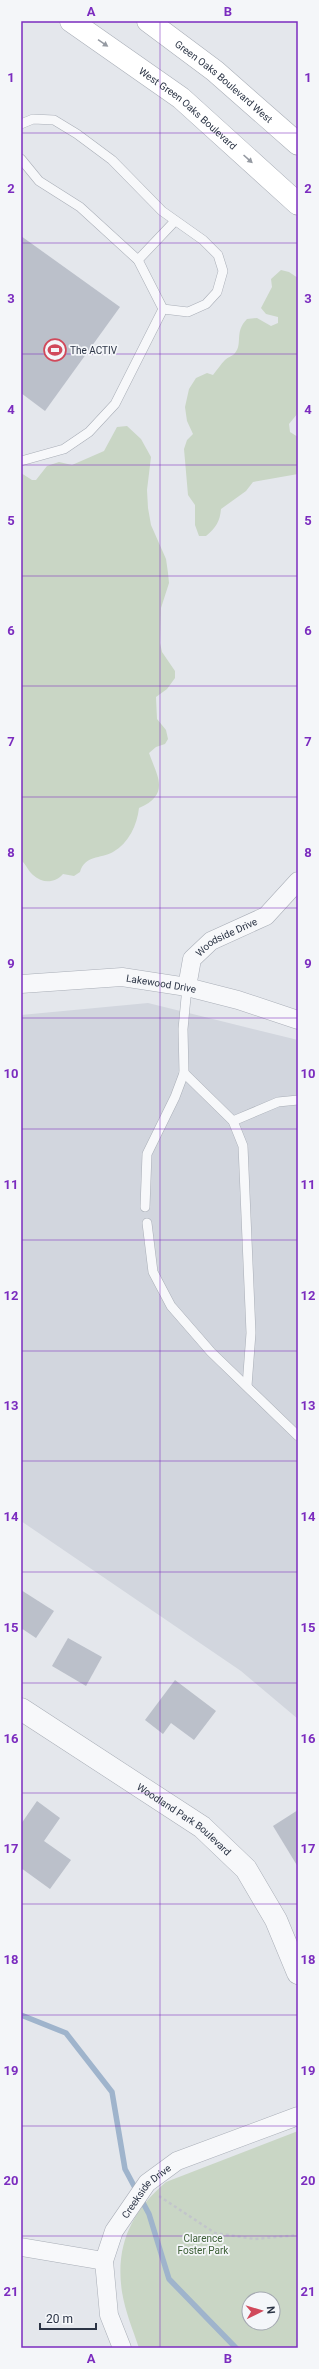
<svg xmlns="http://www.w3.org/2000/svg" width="319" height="2369" viewBox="0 0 319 2369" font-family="Roboto,sans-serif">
  <rect width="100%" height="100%" fill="#e4e7ec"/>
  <!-- built -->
  <path fill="#d2d6de" d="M 148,1003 L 298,1040 L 298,1719 L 241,1671 L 21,1521 L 21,1015 Z"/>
  <!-- green -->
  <g fill="#c9d6c5" fill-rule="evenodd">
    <path d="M 281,270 L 289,272 L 298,278 L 298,413 L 289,424 L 290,432 L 298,437 L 298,474 L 253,482 L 246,491 L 221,509 C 220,521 216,528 206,536 L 199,536 L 195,525 L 195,505 L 188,495 L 184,449 L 187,440 L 193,434 L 187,421 L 185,407 L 189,389 L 196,378 L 207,373 L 213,375 C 217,370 221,364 225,360 C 228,357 233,356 235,353 C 243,344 234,332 247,319 L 257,318 L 271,326 L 278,323 L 278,317 L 266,314 L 261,308 L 272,287 L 271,279 Z"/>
    <path d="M 127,426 L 141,439 L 151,457 L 147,490 L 148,508 L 151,525 L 166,559 L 168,573 L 169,583 L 161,608 L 160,643 L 162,652 L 175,671 L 175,678 L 167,689 L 156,697 L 157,719 L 166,730 L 168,739 L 165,744 L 156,747 L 149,753 C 157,776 171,794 139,808 C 137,825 129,843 113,852 C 100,859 85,855 80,872 L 74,876 L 63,874 C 55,883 43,884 33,875 C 28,871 26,864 21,860 L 21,473 L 32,480 L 36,480 L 47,466 L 59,462 L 72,465 L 104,451 L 117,427 Z"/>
    <path d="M 298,2131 L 298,2348 L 139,2348 C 133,2330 125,2311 122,2292 C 115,2246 131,2212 166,2182 ZM 249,2299 L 273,2299 L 273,2323 L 249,2323 Z"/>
  </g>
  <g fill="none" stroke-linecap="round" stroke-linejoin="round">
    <!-- stream -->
    <path stroke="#9fb4cc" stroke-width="5.5" d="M 21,2015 L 66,2033 L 112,2092 L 125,2169 L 149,2214 L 169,2279 L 236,2348"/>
  </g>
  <!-- building -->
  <g fill="#bbc0ca">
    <path d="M 21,236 L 120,307 L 45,411 L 21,393 Z"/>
    <path d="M 21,1590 L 54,1611 L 36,1638 L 21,1628 Z"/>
    <path d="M 68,1638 L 102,1657 L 86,1686 L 52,1666 Z"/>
    <path d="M 175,1680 L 216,1711 L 194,1740 L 171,1723 L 163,1734 L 145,1720 Z"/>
    <path d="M 37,1801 L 60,1818 L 44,1841 L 71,1860 L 50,1889 L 21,1868 L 21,1824 Z"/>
    <path d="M 298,1810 L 298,1867 L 273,1826 Z"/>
  </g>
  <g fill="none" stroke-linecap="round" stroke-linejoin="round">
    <!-- service casing -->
    <g stroke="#a9aeb7" stroke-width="10">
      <g id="service">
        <path d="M 21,124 L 33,119 L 54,120 L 77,134 L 112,160 L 162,211 L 203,240 L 218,255 L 223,271 L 217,292 L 206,304 L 188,312 L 163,309 L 138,260 L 80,207 L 39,181 L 21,159"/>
        <path d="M 138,260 L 175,221"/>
        <path d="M 21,461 L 64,449 L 89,432 L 115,404 L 163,309"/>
        <path d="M 184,1073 L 233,1121 L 243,1146 L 251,1333 L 247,1386"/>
        <path d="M 233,1121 L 278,1102 L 298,1100"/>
        <path d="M 145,1207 L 147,1154 L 175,1097 L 184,1073 L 183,1029 L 187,987"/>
        <path d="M 147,1223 L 153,1272 L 171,1306 L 211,1352 L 298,1436"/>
      </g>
    </g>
    <!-- minor casing -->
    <g stroke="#a9aeb7" stroke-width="19">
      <g id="minor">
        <path id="s1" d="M 21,984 L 122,977 L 187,987 L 238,1000 L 298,1020"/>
        <path id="s2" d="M 187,987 L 192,959 L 211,941 L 266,916 L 298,881"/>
        <path d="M 21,2247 L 104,2261"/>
        <path id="s3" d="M 122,2348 L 109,2315 L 104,2261 L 114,2231 L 147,2183 L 177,2161 L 298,2116"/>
      </g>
    </g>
    <!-- tertiary casing -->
    <g stroke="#a9aeb7" stroke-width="23">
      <g id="tertiary">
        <path id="s4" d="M 21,1709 L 202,1827 L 246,1869 L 276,1920 L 298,1973"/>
      </g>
    </g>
    <!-- secondary casing -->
    <g stroke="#a9aeb7" stroke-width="23">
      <g id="secondary">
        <path id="s5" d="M 71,21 L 181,98 L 298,204"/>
        <path id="s6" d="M 148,21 L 215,71 L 298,144"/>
      </g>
    </g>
    <!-- path -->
    <path stroke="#c2c5cb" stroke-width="2.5" stroke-dasharray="3 3" stroke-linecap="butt" d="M 159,2196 L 215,2233 L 255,2239 L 298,2235"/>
    <!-- service -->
    <use href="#service" stroke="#f7f8fa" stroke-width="9"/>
    <!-- minor -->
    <use href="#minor" stroke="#f7f8fa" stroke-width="18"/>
    <!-- tertiary -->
    <use href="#tertiary" stroke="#f7f8fa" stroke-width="22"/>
    <!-- secondary -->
    <use href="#secondary" stroke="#fff" stroke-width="22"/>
  </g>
  <!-- one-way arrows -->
  <defs><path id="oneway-solid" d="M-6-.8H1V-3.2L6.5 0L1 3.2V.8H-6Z"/></defs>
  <g fill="#959aa2">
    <use href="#oneway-solid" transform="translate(103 43) rotate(34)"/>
    <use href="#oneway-solid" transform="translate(248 159) rotate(42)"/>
  </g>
  <!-- grid -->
  <path fill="none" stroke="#7b2cbf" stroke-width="1" stroke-opacity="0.55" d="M 160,21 L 160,2348M 21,133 L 298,133M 21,243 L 298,243M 21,354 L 298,354M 21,465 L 298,465M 21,576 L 298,576M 21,686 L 298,686M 21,797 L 298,797M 21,908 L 298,908M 21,1018 L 298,1018M 21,1129 L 298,1129M 21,1240 L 298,1240M 21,1351 L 298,1351M 21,1461 L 298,1461M 21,1572 L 298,1572M 21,1683 L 298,1683M 21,1793 L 298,1793M 21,1904 L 298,1904M 21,2015 L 298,2015M 21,2126 L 298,2126M 21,2236 L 298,2236"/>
  <!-- icons -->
  <defs>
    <g id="stadium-ring" transform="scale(1.15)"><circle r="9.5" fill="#f4f6f9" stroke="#d1495b" stroke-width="1.5"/><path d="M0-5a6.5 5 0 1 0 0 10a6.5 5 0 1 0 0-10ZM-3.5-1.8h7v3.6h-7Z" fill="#d1495b"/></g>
  </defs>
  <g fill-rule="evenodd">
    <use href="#stadium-ring" x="55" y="350"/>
  </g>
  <g text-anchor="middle" stroke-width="3.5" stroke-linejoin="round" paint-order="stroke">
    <!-- street labels -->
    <g font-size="10" fill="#2b3445" stroke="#f4f6f9">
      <text dy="4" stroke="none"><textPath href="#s6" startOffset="97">Green Oaks Boulevard West</textPath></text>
      <text dy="4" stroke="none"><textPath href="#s5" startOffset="146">West Green Oaks Boulevard</textPath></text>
      <text dy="4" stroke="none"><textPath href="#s2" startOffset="70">Woodside Drive</textPath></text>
      <text dy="4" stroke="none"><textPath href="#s1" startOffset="141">Lakewood Drive</textPath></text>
      <text dy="4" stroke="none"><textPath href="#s4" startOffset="197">Woodland Park Boulevard</textPath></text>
      <text dy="4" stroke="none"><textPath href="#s3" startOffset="173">Creekside Drive</textPath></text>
    </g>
    <!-- poi labels -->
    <g font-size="10" fill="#2b3445" stroke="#f4f6f9" text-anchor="start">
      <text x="70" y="354">The ACTIV</text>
    </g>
    <!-- park labels -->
    <g font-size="10" fill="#3f6138" stroke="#f4f6f9">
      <text x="203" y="2242">Clarence<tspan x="203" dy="12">Foster Park</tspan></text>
    </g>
  </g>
  <!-- border -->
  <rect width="319" height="2369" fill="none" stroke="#f4f6f9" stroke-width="44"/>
  <!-- north arrow -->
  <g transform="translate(261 2311) rotate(85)"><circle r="19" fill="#f4f6f9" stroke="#a4a8b1"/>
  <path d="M0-3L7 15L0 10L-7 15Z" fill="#d1495b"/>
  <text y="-6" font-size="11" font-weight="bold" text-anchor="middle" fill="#2b3445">N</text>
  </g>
  <!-- scale -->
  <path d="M40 2323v6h56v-6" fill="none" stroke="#2b3445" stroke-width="2"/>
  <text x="46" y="2323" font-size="12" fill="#2b3445" stroke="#f4f6f9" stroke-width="3" paint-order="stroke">20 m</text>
  <rect x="22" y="22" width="275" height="2325" fill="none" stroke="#7b2cbf" stroke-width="1.5"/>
  <g font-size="13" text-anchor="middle" font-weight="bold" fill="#7b2cbf">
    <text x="91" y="16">A</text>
    <text x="228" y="16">B</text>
    <text x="11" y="82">1</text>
    <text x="308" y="82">1</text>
    <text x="11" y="193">2</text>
    <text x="308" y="193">2</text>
    <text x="11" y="303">3</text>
    <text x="308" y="303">3</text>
    <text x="11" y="414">4</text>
    <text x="308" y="414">4</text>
    <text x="11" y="525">5</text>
    <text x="308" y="525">5</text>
    <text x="11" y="635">6</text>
    <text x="308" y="635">6</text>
    <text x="11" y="746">7</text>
    <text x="308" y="746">7</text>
    <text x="11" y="857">8</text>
    <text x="308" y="857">8</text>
    <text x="11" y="968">9</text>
    <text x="308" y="968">9</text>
    <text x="11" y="1078">10</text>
    <text x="308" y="1078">10</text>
    <text x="11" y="1189">11</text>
    <text x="308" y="1189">11</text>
    <text x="11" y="1300">12</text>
    <text x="308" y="1300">12</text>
    <text x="11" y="1410">13</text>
    <text x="308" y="1410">13</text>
    <text x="11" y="1521">14</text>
    <text x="308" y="1521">14</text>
    <text x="11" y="1632">15</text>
    <text x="308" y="1632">15</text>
    <text x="11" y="1743">16</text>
    <text x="308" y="1743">16</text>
    <text x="11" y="1853">17</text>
    <text x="308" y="1853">17</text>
    <text x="11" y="1964">18</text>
    <text x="308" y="1964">18</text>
    <text x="11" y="2075">19</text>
    <text x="308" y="2075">19</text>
    <text x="11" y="2185">20</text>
    <text x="308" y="2185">20</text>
    <text x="11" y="2296">21</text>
    <text x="308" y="2296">21</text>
    <text x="91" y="2363">A</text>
    <text x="228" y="2363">B</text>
  </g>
</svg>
